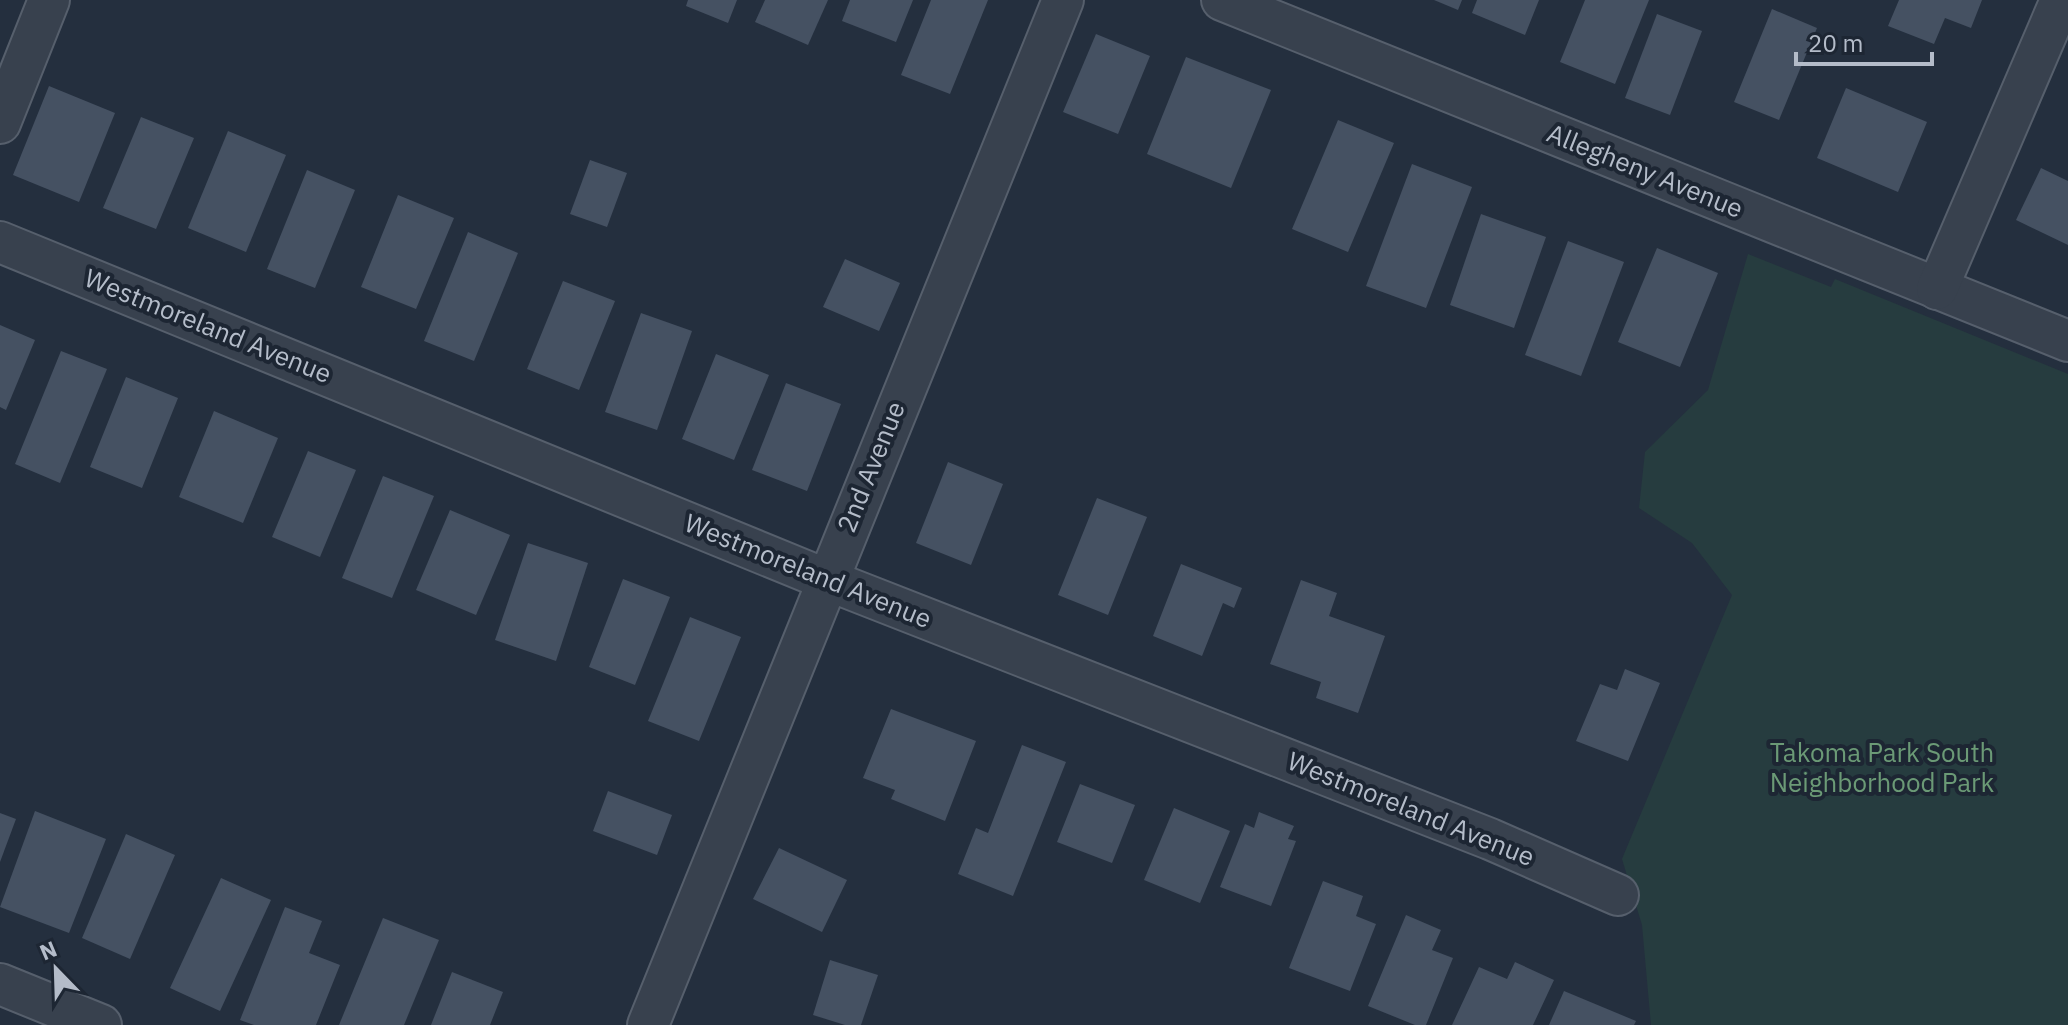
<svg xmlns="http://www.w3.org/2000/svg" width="2068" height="1025" viewBox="0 0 2068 1025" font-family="'IBM Plex Sans',sans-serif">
  <rect width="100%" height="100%" fill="#242f3e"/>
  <!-- green -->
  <path fill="#263c3f" d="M 1748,254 L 1831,287 L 1835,279 L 2068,374 L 2068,1025 L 1651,1025 L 1642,925 L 1622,859 L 1732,595 L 1692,543 L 1639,508 L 1645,452 L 1708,390 Z"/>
  <!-- building -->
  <g fill="#455162">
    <path d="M 688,0 L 737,0 L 728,23 L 686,6 Z"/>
    <path d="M 765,0 L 828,0 L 808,45 L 755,22 Z"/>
    <path d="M 850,0 L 913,0 L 896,42 L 842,21 Z"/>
    <path d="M 931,0 L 988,0 L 950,94 L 901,75 Z"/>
    <path d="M 1434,0 L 1462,0 L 1458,10 Z"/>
    <path d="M 1477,0 L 1539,0 L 1525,35 L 1472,13 Z"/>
    <path d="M 1585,0 L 1649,0 L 1615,84 L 1560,62 Z"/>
    <path d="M 1899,0 L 1982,0 L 1971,28 L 1945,18 L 1934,44 L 1888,26 Z"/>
    <path d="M 1772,9 L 1817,28 L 1779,120 L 1734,102 Z"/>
    <path d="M 1657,14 L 1702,31 L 1670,115 L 1625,98 Z"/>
    <path d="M 1096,34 L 1150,56 L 1118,134 L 1063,112 Z"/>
    <path d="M 1186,57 L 1271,90 L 1231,188 L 1147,154 Z"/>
    <path d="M 49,86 L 115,113 L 79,202 L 13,175 Z"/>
    <path d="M 1846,88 L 1927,122 L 1898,192 L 1817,158 Z"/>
    <path d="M 141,117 L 194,138 L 156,229 L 103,208 Z"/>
    <path d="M 1338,120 L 1394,143 L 1348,252 L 1292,229 Z"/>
    <path d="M 228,131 L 286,155 L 246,252 L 188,228 Z"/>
    <path d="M 590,160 L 627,173 L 607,227 L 570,214 Z"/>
    <path d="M 1412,164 L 1472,187 L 1426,308 L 1366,286 Z"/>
    <path d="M 2041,168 L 2068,181 L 2068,245 L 2016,220 Z"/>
    <path d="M 307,170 L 355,190 L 315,288 L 267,269 Z"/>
    <path d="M 398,195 L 454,218 L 416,309 L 361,287 Z"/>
    <path d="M 1481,214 L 1546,237 L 1514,328 L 1450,305 Z"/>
    <path d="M 468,232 L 518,253 L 474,361 L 424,341 Z"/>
    <path d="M 1568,241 L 1624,262 L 1581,376 L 1525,355 Z"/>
    <path d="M 1657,248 L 1718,273 L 1680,367 L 1618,342 Z"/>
    <path d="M 845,259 L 900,283 L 879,331 L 823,307 Z"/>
    <path d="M 563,281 L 615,301 L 579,390 L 527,369 Z"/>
    <path d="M 641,313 L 692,331 L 657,430 L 605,412 Z"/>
    <path d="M 0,325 L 35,340 L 6,410 L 0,407 Z"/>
    <path d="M 61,351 L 107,369 L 60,483 L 15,464 Z"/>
    <path d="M 716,354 L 769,375 L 734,460 L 682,439 Z"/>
    <path d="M 126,377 L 178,398 L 142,488 L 90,467 Z"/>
    <path d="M 786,383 L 841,404 L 807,491 L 752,470 Z"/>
    <path d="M 214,411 L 278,438 L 243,523 L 179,497 Z"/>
    <path d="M 308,451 L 356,470 L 320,557 L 272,537 Z"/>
    <path d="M 948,462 L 1003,484 L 971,565 L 916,543 Z"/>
    <path d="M 383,476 L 434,496 L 392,598 L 342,578 Z"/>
    <path d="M 1097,498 L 1147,517 L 1108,615 L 1058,595 Z"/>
    <path d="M 450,510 L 510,535 L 476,615 L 416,590 Z"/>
    <path d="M 528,543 L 588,563 L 556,661 L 495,640 Z"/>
    <path d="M 1181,564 L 1242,588 L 1234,608 L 1223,603 L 1202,656 L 1153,636 Z"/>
    <path d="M 623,579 L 670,597 L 635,685 L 589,667 Z"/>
    <path d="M 1301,580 L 1337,593 L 1329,616 L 1385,636 L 1358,713 L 1316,698 L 1321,682 L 1270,664 Z"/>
    <path d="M 690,617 L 741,637 L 699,741 L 648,721 Z"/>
    <path d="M 1625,669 L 1660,683 L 1628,761 L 1576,741 L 1600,684 L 1617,690 Z"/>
    <path d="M 891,709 L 976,741 L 945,821 L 891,799 L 895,790 L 863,778 Z"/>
    <path d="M 1022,745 L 1066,762 L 1013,896 L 958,874 L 976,828 L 988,833 Z"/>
    <path d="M 1080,784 L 1135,805 L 1112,863 L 1057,842 Z"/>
    <path d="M 608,791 L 672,815 L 657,855 L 593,831 Z"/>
    <path d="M 1174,808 L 1230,831 L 1200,903 L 1144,880 Z"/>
    <path d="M 35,811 L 106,839 L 69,933 L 0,907 Z"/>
    <path d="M 1259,812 L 1294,826 L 1288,839 L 1296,841 L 1271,906 L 1220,887 L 1245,824 L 1254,828 Z"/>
    <path d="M 0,813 L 16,819 L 0,862 Z"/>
    <path d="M 126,834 L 175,855 L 130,959 L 82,938 Z"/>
    <path d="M 779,848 L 847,880 L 822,932 L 753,899 Z"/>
    <path d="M 221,878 L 271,900 L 220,1011 L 170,988 Z"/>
    <path d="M 1323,881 L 1363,896 L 1356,916 L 1376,924 L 1350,991 L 1289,968 Z"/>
    <path d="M 285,907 L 322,921 L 309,953 L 340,965 L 316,1025 L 254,1025 L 240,1020 Z"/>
    <path d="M 1406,915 L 1441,930 L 1432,950 L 1453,958 L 1426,1025 L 1415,1025 L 1368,1006 Z"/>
    <path d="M 383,918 L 439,940 L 404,1025 L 339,1025 Z"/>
    <path d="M 830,960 L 878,975 L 861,1025 L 845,1025 L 813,1015 Z"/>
    <path d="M 1515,962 L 1554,980 L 1533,1025 L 1452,1025 L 1479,967 L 1507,979 Z"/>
    <path d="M 452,972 L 503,992 L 490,1025 L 431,1025 Z"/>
    <path d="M 1564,991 L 1636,1021 L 1634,1025 L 1549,1025 Z"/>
  </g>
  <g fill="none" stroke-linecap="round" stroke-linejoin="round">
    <!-- street casing -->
    <g stroke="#565f6c" stroke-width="44">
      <g id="street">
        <path d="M 1222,0 L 2068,341"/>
        <path d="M 0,123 L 49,0"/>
        <path d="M 0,242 L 825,579 L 1490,839 L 1618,895"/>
        <path d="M 1937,289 L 2061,0"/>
        <path d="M 0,984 L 101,1025"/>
        <path d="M 648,1025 L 1063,0"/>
      </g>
    </g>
    <!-- street -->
    <use href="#street" stroke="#38414e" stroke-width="40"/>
  </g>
  <g text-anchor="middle" stroke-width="8" stroke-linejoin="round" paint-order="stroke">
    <!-- street labels -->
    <g font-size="26" fill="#b4bcc9" stroke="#1d2633">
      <text transform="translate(1645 171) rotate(22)" y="9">Allegheny Avenue</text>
      <text transform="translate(208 326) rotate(22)" y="9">Westmoreland Avenue</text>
      <text transform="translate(871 467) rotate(-68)" y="9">2nd Avenue</text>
      <text transform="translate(808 571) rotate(22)" y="9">Westmoreland Avenue</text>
      <text transform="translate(1411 809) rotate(22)" y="9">Westmoreland Avenue</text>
    </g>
    <!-- park labels -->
    <g font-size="26" fill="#6b9a76" stroke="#1d2633">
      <text x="1882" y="762">Takoma Park South<tspan x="1882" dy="30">Neighborhood Park</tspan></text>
    </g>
  </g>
  <!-- north arrow -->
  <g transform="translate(56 969) rotate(337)" stroke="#1d2633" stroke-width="6" paint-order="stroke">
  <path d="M0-6L14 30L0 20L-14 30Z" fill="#b4bcc9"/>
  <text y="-12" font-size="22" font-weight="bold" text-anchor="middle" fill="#b4bcc9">N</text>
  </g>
  <!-- scale -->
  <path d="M1796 52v12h136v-12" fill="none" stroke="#b4bcc9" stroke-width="4"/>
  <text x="1808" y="52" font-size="24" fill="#b4bcc9" stroke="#1d2633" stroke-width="6" paint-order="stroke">20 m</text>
</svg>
